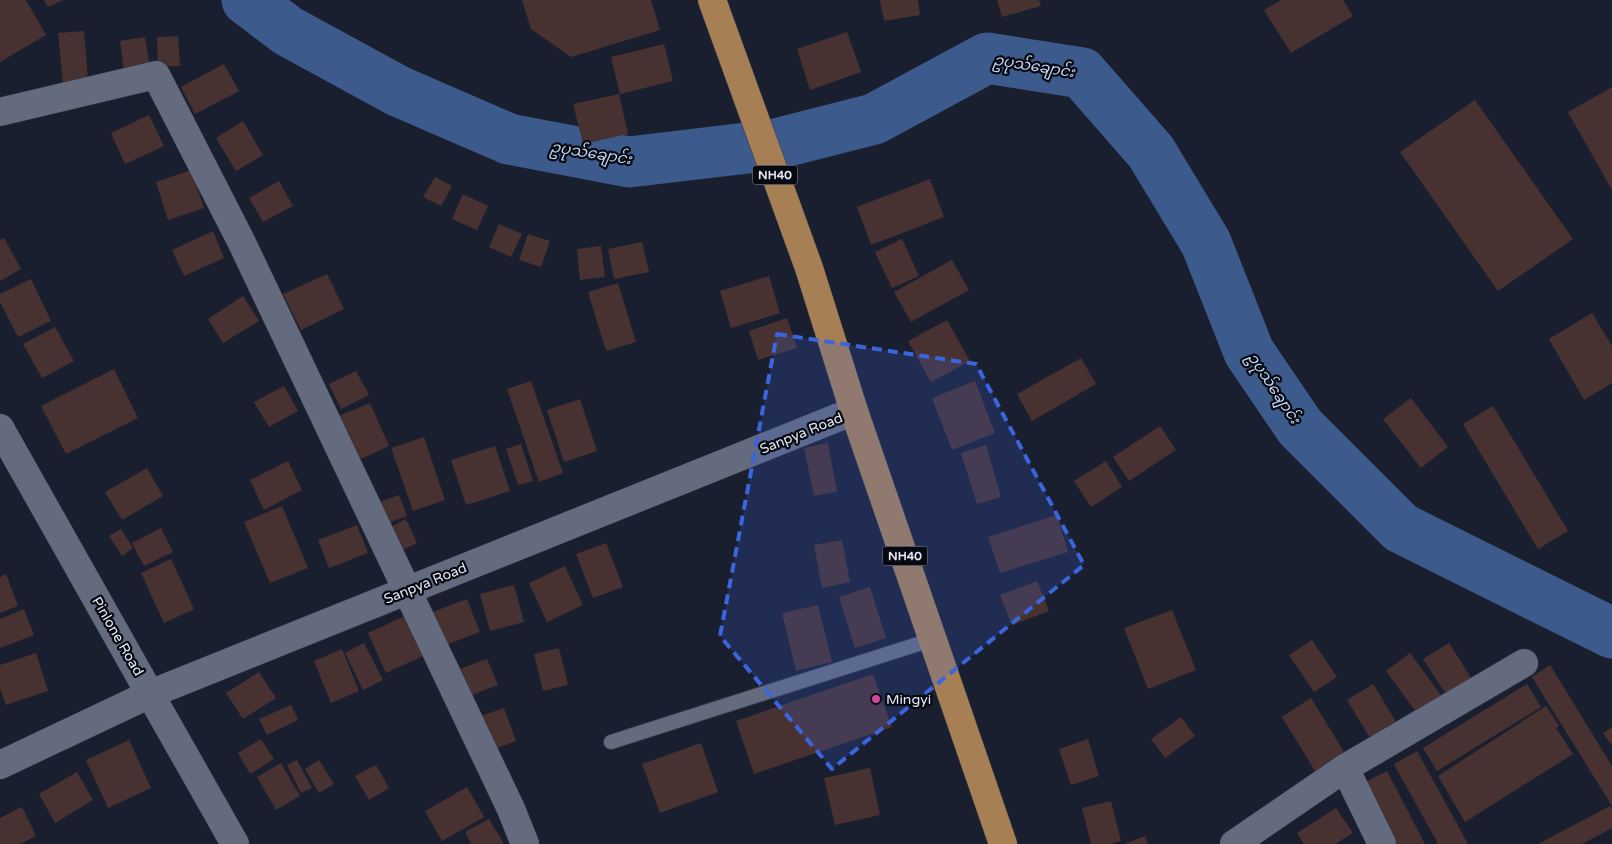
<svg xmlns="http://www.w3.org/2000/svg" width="1612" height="844" viewBox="0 0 1612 844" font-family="'Varela Round','Noto Sans Myanmar',sans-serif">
  <rect width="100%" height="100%" fill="#1a1f2f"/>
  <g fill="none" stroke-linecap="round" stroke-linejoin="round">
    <!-- river -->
    <path stroke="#3c5a8b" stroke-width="51" d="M 247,0 L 288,31 L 398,91 L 509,139 L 629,162 L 772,145 L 874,119 L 987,58 L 1082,73 L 1151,152 L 1206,243 L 1249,352 L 1300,427 L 1401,528 L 1612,633"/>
  </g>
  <!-- building -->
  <g fill="#483231">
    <path d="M 0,0 L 26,0 L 46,35 L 0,62 Z"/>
    <path d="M 44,0 L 63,0 L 48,7 Z"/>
    <path d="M 522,0 L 651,0 L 660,30 L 571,57 L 531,29 Z"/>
    <path d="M 880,0 L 918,0 L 920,15 L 884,21 Z"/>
    <path d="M 997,0 L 1039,0 L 1041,6 L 1002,17 Z"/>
    <path d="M 1281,0 L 1343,0 L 1353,16 L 1291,53 L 1264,10 Z"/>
    <path d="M 84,31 L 88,81 L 63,83 L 58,33 Z"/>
    <path d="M 847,32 L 861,72 L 810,90 L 797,49 Z"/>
    <path d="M 178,36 L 180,66 L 158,67 L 157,37 Z"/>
    <path d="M 145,37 L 150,68 L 124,72 L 120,41 Z"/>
    <path d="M 664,44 L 673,81 L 620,94 L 611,57 Z"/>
    <path d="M 224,64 L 239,91 L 195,114 L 181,87 Z"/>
    <path d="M 1612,87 L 1612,190 L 1568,112 Z"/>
    <path d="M 619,94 L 628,134 L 583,144 L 573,104 Z"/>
    <path d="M 1475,100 L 1573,239 L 1498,291 L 1400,152 Z"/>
    <path d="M 149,115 L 164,146 L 125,164 L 111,133 Z"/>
    <path d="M 243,121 L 263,155 L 236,171 L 216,138 Z"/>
    <path d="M 191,170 L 204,208 L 168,220 L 156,182 Z"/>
    <path d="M 435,177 L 452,186 L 441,206 L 423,197 Z"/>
    <path d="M 930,179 L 944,217 L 871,245 L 857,207 Z"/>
    <path d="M 279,181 L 293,206 L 263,222 L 249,198 Z"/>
    <path d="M 463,194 L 488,206 L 477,230 L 452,219 Z"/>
    <path d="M 499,224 L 522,234 L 511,257 L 489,247 Z"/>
    <path d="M 213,231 L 224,258 L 184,276 L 172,250 Z"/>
    <path d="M 528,234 L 550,241 L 541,267 L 519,260 Z"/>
    <path d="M 4,238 L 21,269 L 0,281 L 0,240 Z"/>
    <path d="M 902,239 L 919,276 L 892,288 L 875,252 Z"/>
    <path d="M 642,242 L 649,272 L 614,279 L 608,249 Z"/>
    <path d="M 601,246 L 605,277 L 580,280 L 577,249 Z"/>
    <path d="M 952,260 L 969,290 L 911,322 L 894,292 Z"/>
    <path d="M 327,274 L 344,309 L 301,330 L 283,294 Z"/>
    <path d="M 769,276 L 780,313 L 731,328 L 720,291 Z"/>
    <path d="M 31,279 L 51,321 L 18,337 L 0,302 L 0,294 Z"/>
    <path d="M 618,283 L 636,342 L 606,351 L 588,292 Z"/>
    <path d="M 243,296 L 259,321 L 223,343 L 208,319 Z"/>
    <path d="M 1592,313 L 1612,346 L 1612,383 L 1584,400 L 1549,339 Z"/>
    <path d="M 787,318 L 797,348 L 758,360 L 749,331 Z"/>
    <path d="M 947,320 L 970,361 L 931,382 L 908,341 Z"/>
    <path d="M 55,327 L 74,361 L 42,378 L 23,344 Z"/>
    <path d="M 1081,358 L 1096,384 L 1032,421 L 1017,394 Z"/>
    <path d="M 114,369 L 138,418 L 66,454 L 41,406 Z"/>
    <path d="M 356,371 L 369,395 L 341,409 L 329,384 Z"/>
    <path d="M 531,381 L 563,473 L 539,482 L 507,389 Z"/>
    <path d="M 975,381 L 995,433 L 952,450 L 932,398 Z"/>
    <path d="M 284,386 L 298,411 L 269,427 L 254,402 Z"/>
    <path d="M 1411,398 L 1448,447 L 1421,468 L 1383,419 Z"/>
    <path d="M 580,399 L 597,451 L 564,462 L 547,410 Z"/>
    <path d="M 370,403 L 389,446 L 359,460 L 339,416 Z"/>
    <path d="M 1493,406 L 1568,531 L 1538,549 L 1463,424 Z"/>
    <path d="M 1160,426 L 1176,450 L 1129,481 L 1113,457 Z"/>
    <path d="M 424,437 L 445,500 L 413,511 L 391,448 Z"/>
    <path d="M 828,443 L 837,492 L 814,496 L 804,448 Z"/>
    <path d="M 521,444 L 533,481 L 518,485 L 506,449 Z"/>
    <path d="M 986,445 L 1001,497 L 977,504 L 961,453 Z"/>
    <path d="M 495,446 L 510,491 L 466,505 L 451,460 Z"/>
    <path d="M 288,461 L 302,490 L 264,510 L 250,480 Z"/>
    <path d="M 1106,461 L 1122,487 L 1091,507 L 1074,481 Z"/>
    <path d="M 147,468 L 163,496 L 122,520 L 105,492 Z"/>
    <path d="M 399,495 L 407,516 L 388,523 L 380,502 Z"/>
    <path d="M 282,506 L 308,568 L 270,583 L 244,522 Z"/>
    <path d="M 1057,515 L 1068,552 L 1000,573 L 988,537 Z"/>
    <path d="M 406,519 L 417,543 L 394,554 L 383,531 Z"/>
    <path d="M 357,525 L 368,553 L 329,568 L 318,540 Z"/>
    <path d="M 161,528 L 173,552 L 144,566 L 132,543 Z"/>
    <path d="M 121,529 L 133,548 L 122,556 L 109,536 Z"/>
    <path d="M 842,540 L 850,582 L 822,588 L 814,545 Z"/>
    <path d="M 606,543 L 623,587 L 593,598 L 576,554 Z"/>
    <path d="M 171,559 L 194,609 L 164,623 L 141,573 Z"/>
    <path d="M 565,566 L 583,605 L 547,622 L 529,583 Z"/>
    <path d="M 6,574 L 18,606 L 0,613 L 0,577 Z"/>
    <path d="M 1037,581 L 1049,611 L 1012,625 L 1000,595 Z"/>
    <path d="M 514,585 L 524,622 L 490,631 L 480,594 Z"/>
    <path d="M 870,587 L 886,638 L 855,648 L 839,597 Z"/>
    <path d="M 467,599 L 480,632 L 443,646 L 430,613 Z"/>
    <path d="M 818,605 L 832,662 L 796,671 L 782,613 Z"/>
    <path d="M 24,609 L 34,635 L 0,648 L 0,619 Z"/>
    <path d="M 1172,610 L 1196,670 L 1148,689 L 1124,628 Z"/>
    <path d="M 405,616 L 423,656 L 386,673 L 368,633 Z"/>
    <path d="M 1312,640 L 1337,677 L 1314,692 L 1289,655 Z"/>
    <path d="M 364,643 L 383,680 L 363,690 L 345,653 Z"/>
    <path d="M 1449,643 L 1475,684 L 1450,700 L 1423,659 Z"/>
    <path d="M 559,648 L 568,685 L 543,691 L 534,654 Z"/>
    <path d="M 342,649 L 359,691 L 331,703 L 314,661 Z"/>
    <path d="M 36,653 L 48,691 L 6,705 L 0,688 L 0,665 Z"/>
    <path d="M 1410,653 L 1443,698 L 1419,716 L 1386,671 Z"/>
    <path d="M 487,659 L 498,685 L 464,698 L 454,671 Z"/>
    <path d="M 1550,665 L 1612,766 L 1612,806 L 1532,677 Z"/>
    <path d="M 259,672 L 276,698 L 243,719 L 226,693 Z"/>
    <path d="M 873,674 L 892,727 L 754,774 L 736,721 Z"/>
    <path d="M 1373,684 L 1396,722 L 1370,738 L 1347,700 Z"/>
    <path d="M 1527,684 L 1541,707 L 1437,771 L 1423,748 Z"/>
    <path d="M 1311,698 L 1344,752 L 1315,771 L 1282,717 Z"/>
    <path d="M 291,705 L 298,720 L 267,735 L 259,719 Z"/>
    <path d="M 1546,706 L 1559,726 L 1556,728 L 1573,754 L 1465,822 L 1438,776 Z"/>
    <path d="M 504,708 L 516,741 L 490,751 L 478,717 Z"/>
    <path d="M 1181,717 L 1195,736 L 1165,758 L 1151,739 Z"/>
    <path d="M 1612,727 L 1612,746 L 1603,733 Z"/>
    <path d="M 261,739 L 274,759 L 250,774 L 238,753 Z"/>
    <path d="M 1088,739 L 1099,776 L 1071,785 L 1059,749 Z"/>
    <path d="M 129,740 L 151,788 L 108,808 L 86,760 Z"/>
    <path d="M 701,743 L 718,792 L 660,813 L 642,764 Z"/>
    <path d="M 1417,751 L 1468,844 L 1438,844 L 1394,764 Z"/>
    <path d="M 297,760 L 312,788 L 301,793 L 287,765 Z"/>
    <path d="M 319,760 L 334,784 L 319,793 L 305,769 Z"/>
    <path d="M 281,763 L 300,796 L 276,810 L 257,777 Z"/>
    <path d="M 376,765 L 389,788 L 369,800 L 355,776 Z"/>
    <path d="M 870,768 L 880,815 L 835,825 L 824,778 Z"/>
    <path d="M 1387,771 L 1425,844 L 1390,844 L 1360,785 Z"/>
    <path d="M 77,772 L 93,800 L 55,823 L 39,794 Z"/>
    <path d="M 467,787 L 484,817 L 442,841 L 425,811 Z"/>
    <path d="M 1111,801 L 1121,841 L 1110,844 L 1091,844 L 1082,808 Z"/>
    <path d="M 1610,806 L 1612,809 L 1612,828 L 1582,844 L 1538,844 Z"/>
    <path d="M 22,807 L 36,836 L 20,844 L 0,844 L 0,818 Z"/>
    <path d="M 1336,808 L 1353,833 L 1335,844 L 1304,844 L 1297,833 Z"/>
    <path d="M 489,819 L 504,844 L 471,844 L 465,832 Z"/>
    <path d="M 1145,836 L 1148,844 L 1124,844 Z"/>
  </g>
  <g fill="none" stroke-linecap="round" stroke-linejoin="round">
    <!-- service casing -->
    <g stroke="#363a48" stroke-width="16">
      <path id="service" d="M 611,742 L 934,639"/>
    </g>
    <!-- minor casing -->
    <g stroke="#363a48" stroke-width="29">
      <g id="minor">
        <path d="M 0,112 L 156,75 L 241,241 L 511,809 L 525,844"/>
        <path d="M 150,694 L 235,844"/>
        <path d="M 1345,768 L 1382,844"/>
        <path d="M 1234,844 L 1345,768 L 1524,663"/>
      </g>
    </g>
    <!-- tertiary casing -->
    <g stroke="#363a48" stroke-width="29">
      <g id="tertiary">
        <path d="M 0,428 L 150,694"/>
        <path d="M 0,765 L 150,694 L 854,411"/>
      </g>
    </g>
    <!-- trunk casing -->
    <g stroke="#363a48" stroke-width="29">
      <path id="trunk" d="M 712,0 L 809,268 L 854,411 L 1003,844"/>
    </g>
    <!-- service -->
    <use href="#service" stroke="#646b7f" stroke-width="14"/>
    <!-- minor -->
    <use href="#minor" stroke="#646b7f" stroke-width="28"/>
    <!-- tertiary -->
    <use href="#tertiary" stroke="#646b7f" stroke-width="28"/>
    <!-- trunk -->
    <use href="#trunk" stroke="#a68054" stroke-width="28"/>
  </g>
  <!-- marked area -->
  <path fill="#3b65dc" fill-opacity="0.2" stroke="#3b65dc" stroke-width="4" stroke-dasharray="10 6" stroke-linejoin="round" d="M 777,334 L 976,364 L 1084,565 L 832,769 L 720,636 Z"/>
  <!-- markers -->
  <circle fill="#d1479c" stroke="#070910" stroke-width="2" cx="876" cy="699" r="5"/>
  <g text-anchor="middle" stroke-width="4.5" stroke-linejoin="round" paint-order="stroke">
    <!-- shield labels -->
    <g fill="#070910" stroke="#a2a6b0" stroke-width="1">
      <rect x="752.5" y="165.5" width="45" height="19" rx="4"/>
      <rect x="882.5" y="546.5" width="45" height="19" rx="4"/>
    </g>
    <g font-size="12" font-weight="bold" fill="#e5e9f5">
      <text x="775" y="179">NH40</text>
      <text x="905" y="560">NH40</text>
    </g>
    <!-- street labels -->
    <g font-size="14" fill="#e5e9f5" stroke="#070910">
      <text transform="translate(801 433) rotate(-22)" y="5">Sanpya Road</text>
      <text transform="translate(425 583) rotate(-22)" y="5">Sanpya Road</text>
      <text transform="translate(118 636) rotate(60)" y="5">Pinlone Road</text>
    </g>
    <!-- poi labels -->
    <g font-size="14" fill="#e5e9f5" stroke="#070910" text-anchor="start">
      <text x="886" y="704">Mingyi</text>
    </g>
    <!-- water labels -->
    <g font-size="15" font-style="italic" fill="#c5d8f6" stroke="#070910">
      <text transform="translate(1034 66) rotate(9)" y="5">ဥပုသ်ချောင်း</text>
      <text transform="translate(591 153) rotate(9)" y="5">ဥပုသ်ချောင်း</text>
      <text transform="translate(1274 388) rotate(56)" y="5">ဥပုသ်ချောင်း</text>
    </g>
  </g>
</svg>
